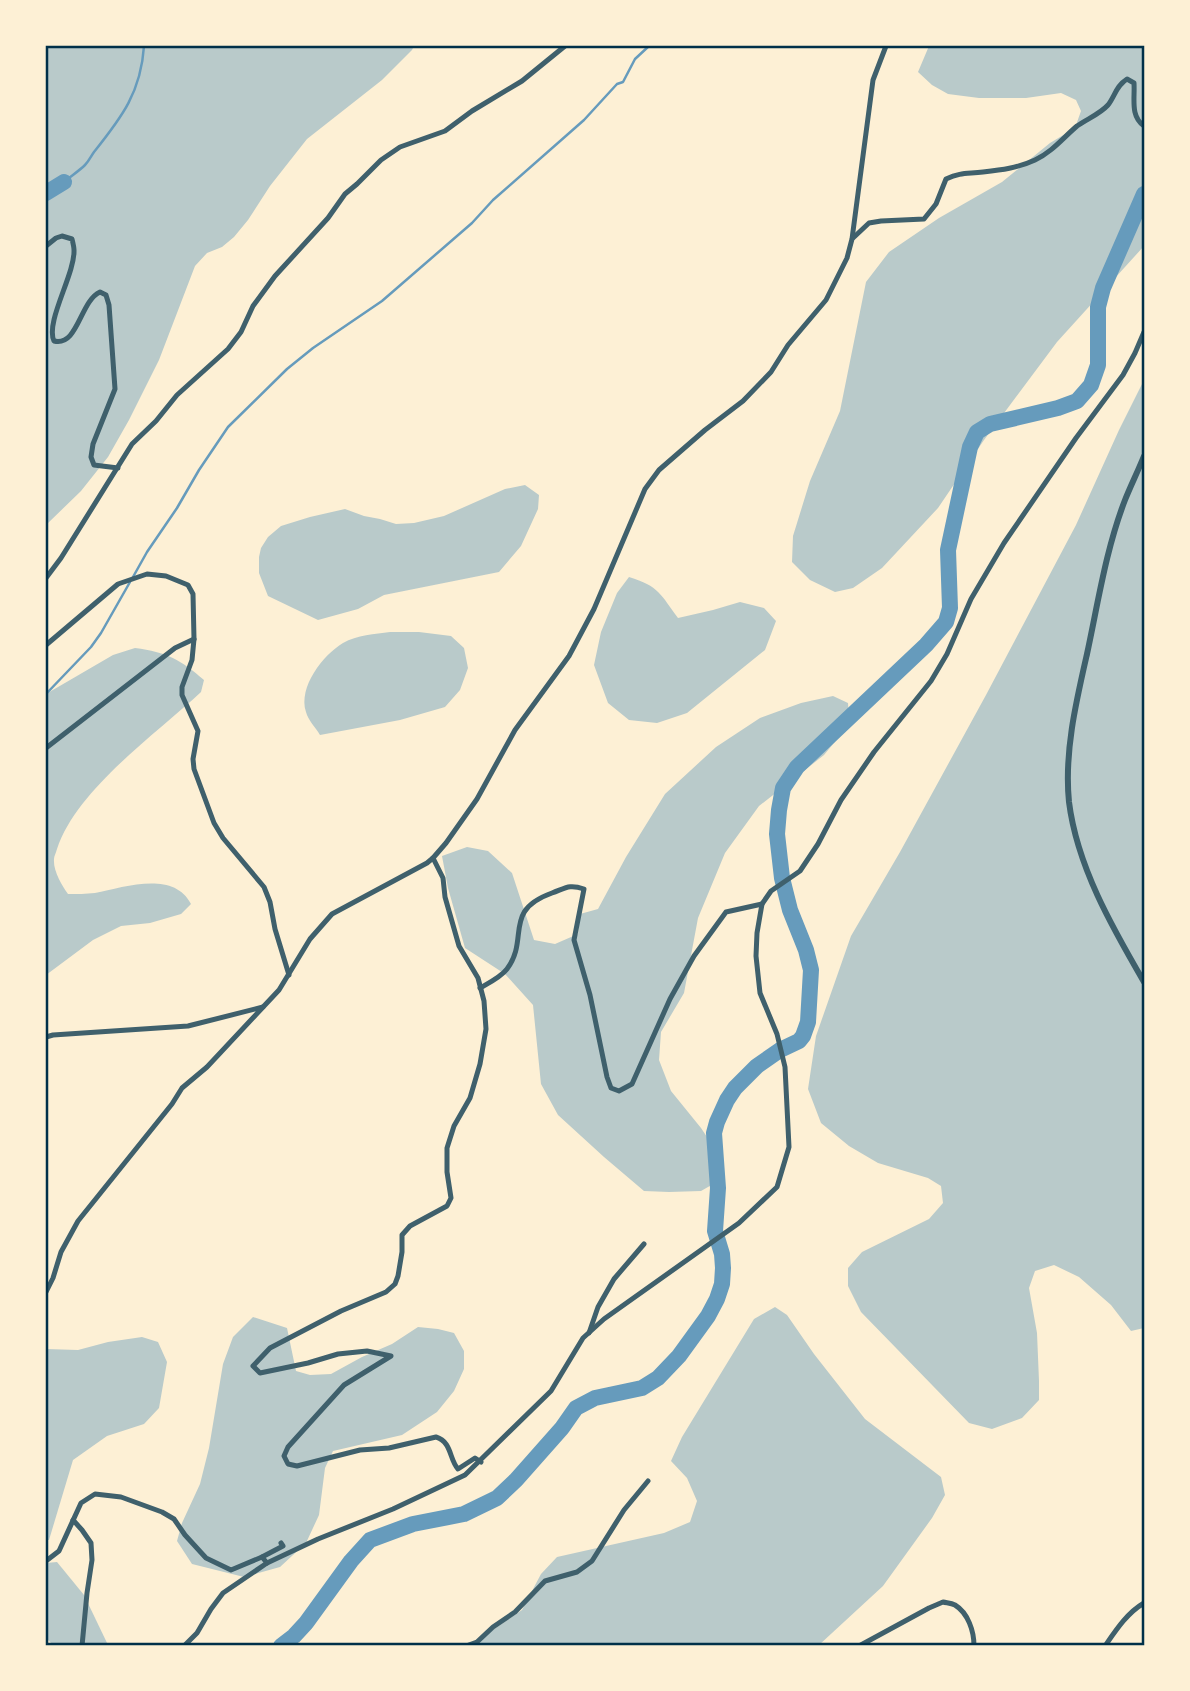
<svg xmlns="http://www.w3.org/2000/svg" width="1190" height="1691" viewBox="0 0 1190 1691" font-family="Lora,serif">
  <rect width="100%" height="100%" fill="#fdf0d5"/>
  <!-- green -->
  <g fill="#b9caca">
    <path d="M 46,46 L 414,46 L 412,50 L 382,80 L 307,139 L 270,186 L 248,220 L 234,237 L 222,247 L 207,253 L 195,266 L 159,360 L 129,420 L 108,457 L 81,491 L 46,525 L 46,225 L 47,205 L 46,203 Z"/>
    <path d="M 929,46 L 1144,46 L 1144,246 L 1057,342 L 984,440 L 938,508 L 882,568 L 853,588 L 835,592 L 810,580 L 792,562 L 793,536 L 810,481 L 840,411 L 866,282 L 889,252 L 939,218 L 1002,182 L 1050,143 L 1075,128 L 1081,111 L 1076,100 L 1061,93 L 1026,98 L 979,98 L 948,94 L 932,85 L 918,72 Z"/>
    <path d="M 1144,380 L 1144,1328 L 1131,1331 L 1111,1305 L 1079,1277 L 1054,1265 L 1035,1271 L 1029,1288 L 1037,1333 L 1039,1381 L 1039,1400 L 1022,1418 L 992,1429 L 969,1423 L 861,1312 L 848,1286 L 848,1268 L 862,1252 L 929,1219 L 943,1203 L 941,1186 L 928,1178 L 878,1163 L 849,1146 L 821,1123 L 808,1089 L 816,1036 L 851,936 L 900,852 L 986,695 L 1076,525 L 1119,430 Z"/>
    <path d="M 525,485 L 539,495 L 538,509 L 521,546 L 499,572 L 384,595 L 358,609 L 318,620 L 268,596 L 259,573 L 259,557 L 261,548 L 268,537 L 281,526 L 310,517 L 345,509 L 364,516 L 380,519 L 396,524 L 414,523 L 444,516 L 505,489 Z"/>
    <path d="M 629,577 C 659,586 661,595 678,618 L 713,610 L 740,602 L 764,608 L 776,621 L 765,650 L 687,713 L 657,723 L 629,720 L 608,703 L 594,665 L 601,632 L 617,593 Z"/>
    <path d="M 390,632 L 419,632 L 451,636 L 464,648 L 468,668 L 460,690 L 445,707 L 400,720 L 320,735 C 316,728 308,720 306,712 C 298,687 323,655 343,643 C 357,635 375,634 390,632 Z"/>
    <path d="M 135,648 C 167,652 181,660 204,680 L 201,692 C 155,735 77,789 57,849 C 56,853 54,856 54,859 C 53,871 62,885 68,894 C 77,894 86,894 95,893 C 124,887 174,870 191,904 L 181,914 L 150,923 L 121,926 L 93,940 L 46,975 L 46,694 L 113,655 Z"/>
    <path d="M 833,696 L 848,703 L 849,717 L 843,732 L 824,755 L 759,806 L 725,853 L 698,918 L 684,993 L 661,1032 L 659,1060 L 671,1091 L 701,1128 L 721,1158 L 722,1179 L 701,1191 L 669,1192 L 644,1191 L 604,1157 L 558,1115 L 541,1084 L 533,1005 L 505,974 L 465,948 L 448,888 L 442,856 L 467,847 L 488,851 L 512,873 L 534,940 L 555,944 L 578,934 L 580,914 L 598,909 L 626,857 L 665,794 L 716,747 L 760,718 L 801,703 Z"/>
    <path d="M 775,1307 L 787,1315 L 814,1354 L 865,1419 L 941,1477 L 945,1495 L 932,1518 L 883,1586 L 819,1645 L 469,1646 L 522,1610 L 541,1574 L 557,1557 L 664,1533 L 690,1522 L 697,1501 L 687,1478 L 671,1461 L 682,1437 L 754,1319 Z"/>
    <path d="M 253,1317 L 287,1328 L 296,1371 L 310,1375 L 331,1374 L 362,1357 L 392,1344 L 418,1327 L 438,1329 L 454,1333 L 464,1351 L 464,1369 L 454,1391 L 437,1412 L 402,1435 L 333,1451 L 325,1468 L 319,1515 L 306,1543 L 280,1567 L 244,1577 L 192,1564 L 177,1541 L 182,1523 L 200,1484 L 209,1448 L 223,1364 L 233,1337 Z"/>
    <path d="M 142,1337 L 158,1342 L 167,1362 L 159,1408 L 144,1424 L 107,1436 L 73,1460 L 49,1540 L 46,1540 L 46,1349 L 78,1350 L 108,1342 Z"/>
    <path d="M 57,1562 L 84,1595 L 108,1645 L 53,1645 L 46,1638 L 46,1563 Z"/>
  </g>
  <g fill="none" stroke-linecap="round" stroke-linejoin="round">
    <!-- stream -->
    <g stroke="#669bbc" stroke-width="2.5">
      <path d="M 64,182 C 71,176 79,171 85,165 C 89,161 91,156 94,152 C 122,117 141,92 144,46"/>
      <path d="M 133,577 L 147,552 L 177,508 L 199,470 L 228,427 L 287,369 L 313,348 L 382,301 L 472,223 L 493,200 L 584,120 L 617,84 L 623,82 L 635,59 L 649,46"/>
      <path d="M 46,694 L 91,647 L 101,633 L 130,582"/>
    </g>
    <!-- river -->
    <g stroke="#669bbc" stroke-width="16">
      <path d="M 46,193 L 64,182"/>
      <path d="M 281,1646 L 294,1636 L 306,1623 L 351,1561 L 370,1540 L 413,1524 L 464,1514 L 497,1498 L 516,1480 L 562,1428 L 576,1408 L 595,1398 L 642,1388 L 658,1378 L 679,1356 L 708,1316 L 717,1299 L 722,1284 L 723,1268 L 722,1254 L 715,1231 L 718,1188 L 714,1133 L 717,1122 L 727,1100 L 735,1088 L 757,1066 L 780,1050 L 799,1041 L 803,1036 L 808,1022 L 811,970 L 806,950 L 790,910 L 782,878 L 777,834 L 779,810 L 783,788 L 797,767 L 926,645 L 946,622 L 950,608 L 948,550 L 970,447 L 977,432 L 990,424 L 1058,408 L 1077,401 L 1091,385 L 1098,365 L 1098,307 L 1103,288 L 1144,194"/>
    </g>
    <!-- minor -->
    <g stroke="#3f606c" stroke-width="5">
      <path d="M 853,238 L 869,223 L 881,221 L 924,219 L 936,204 L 946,179 C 961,172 967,174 983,172 C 1001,170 1018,168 1035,160 C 1052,152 1063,138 1077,126 C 1087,119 1100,114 1108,105 C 1115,96 1116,86 1127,79 L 1134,83 C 1135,99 1130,116 1144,126"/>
      <path d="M 46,246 L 56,238 L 62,236 L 72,239 C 73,243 74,247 74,250 C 75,274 45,322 54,341 C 78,347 80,301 100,292 L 106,295 L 109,305 L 115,389 L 93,444 L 91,457 L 94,465 L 118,468"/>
      <path d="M 46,578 L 61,558 L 132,444 L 156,421 L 177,395 L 228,349 L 241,332 L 253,306 L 275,276 L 328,218 L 345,194 L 357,184 L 381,160 L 400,147 L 445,131 L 472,111 L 522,81 L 565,46"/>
      <path d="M 46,645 L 118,584 L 147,574 L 166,576 L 188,585 L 193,594 L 194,639 L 192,660 L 182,687 L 182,695 L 198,731 L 193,759 L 194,769 L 214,823 L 223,838 L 264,887 L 270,902 L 275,929 L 289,975"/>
      <path d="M 46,748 L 175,648 L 194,639"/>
      <path d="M 433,858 L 443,878 L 445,897 L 459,946 L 478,978 L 484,1001 L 486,1029 L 480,1064 L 470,1098 L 454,1126 L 447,1148 L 447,1172 L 451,1198 L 447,1206 L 410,1226 L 402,1235 L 402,1252 L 398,1276 L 395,1284 L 386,1292 L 341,1311 L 270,1348 L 253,1366 L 260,1373 L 308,1363 L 338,1354 L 367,1351 L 391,1356 L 344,1385 L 288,1447 L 284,1456 L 288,1464 L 297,1466 L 360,1450 L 389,1448 L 436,1437 C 452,1442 449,1459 458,1469 L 475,1458 L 481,1462"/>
      <path d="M 480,988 C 489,983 501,977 507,969 C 530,938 502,911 552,893 C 566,888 569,884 584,889 L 574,940 L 590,995 L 607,1077 L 611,1088 L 619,1091 L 632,1084 L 670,999 L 694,956 L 726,912 L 762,904"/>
      <path d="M 46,1037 L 53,1035 L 188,1026 L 263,1007"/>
      <path d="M 46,1292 L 53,1278 L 61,1252 L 78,1221 L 172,1104 L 182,1088 L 207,1067 L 279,990 L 310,939 L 332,914 L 427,863 L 433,858 L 446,843 L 477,799 L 515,730 L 569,656 L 594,609 L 645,489 L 659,470 L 705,430 L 743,401 L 771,372 L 788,345 L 826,300 L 847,258 L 852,239 L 873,80 L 886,46"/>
      <path d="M 589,1333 L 598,1307 L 614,1279 L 644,1244"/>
      <path d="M 73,1520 L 82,1530 L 91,1543 L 92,1560 L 87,1593 L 82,1646"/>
      <path d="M 262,1557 L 283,1546 L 281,1543"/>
      <path d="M 46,1561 L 59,1551 L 81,1503 L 95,1494 L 121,1497 L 162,1512 L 174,1519 L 185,1535 L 206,1558 L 231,1570 L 262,1557 L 267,1563"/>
      <path d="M 184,1646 L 197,1633 L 211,1609 L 223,1593 L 267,1563 L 318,1539 L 393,1509 L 465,1475 L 551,1391 L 583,1338 L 604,1319 L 739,1223 L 777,1187 L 789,1147 L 785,1067 L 777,1034 L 760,993 L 756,956 L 757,933 L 762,904 L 771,891 L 800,871 L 818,844 L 841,800 L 874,752 L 931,681 L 947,654 L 971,599 L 1004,543 L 1076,438 L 1123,375 L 1135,353 L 1144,332"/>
      <path d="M 466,1646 L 477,1642 L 493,1627 L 515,1612 L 545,1581 L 577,1572 L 592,1561 L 624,1510 L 648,1481"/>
      <path d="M 859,1646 L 929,1608 L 943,1602 C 947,1603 951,1603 955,1605 C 968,1613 974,1631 974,1646"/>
      <path d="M 1105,1646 C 1116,1630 1127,1613 1144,1603"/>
    </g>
    <!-- tertiary -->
    <path stroke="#3f606c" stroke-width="6" d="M 1144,456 C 1138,471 1131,485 1125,500 C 1106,549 1098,603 1087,654 C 1076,702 1064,753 1069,802 C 1077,866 1112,927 1144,982"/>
  </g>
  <!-- border -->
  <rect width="1190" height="1691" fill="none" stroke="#fdf0d5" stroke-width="94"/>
  <rect x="47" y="47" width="1096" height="1597" fill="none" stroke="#003049" stroke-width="2.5"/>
</svg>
